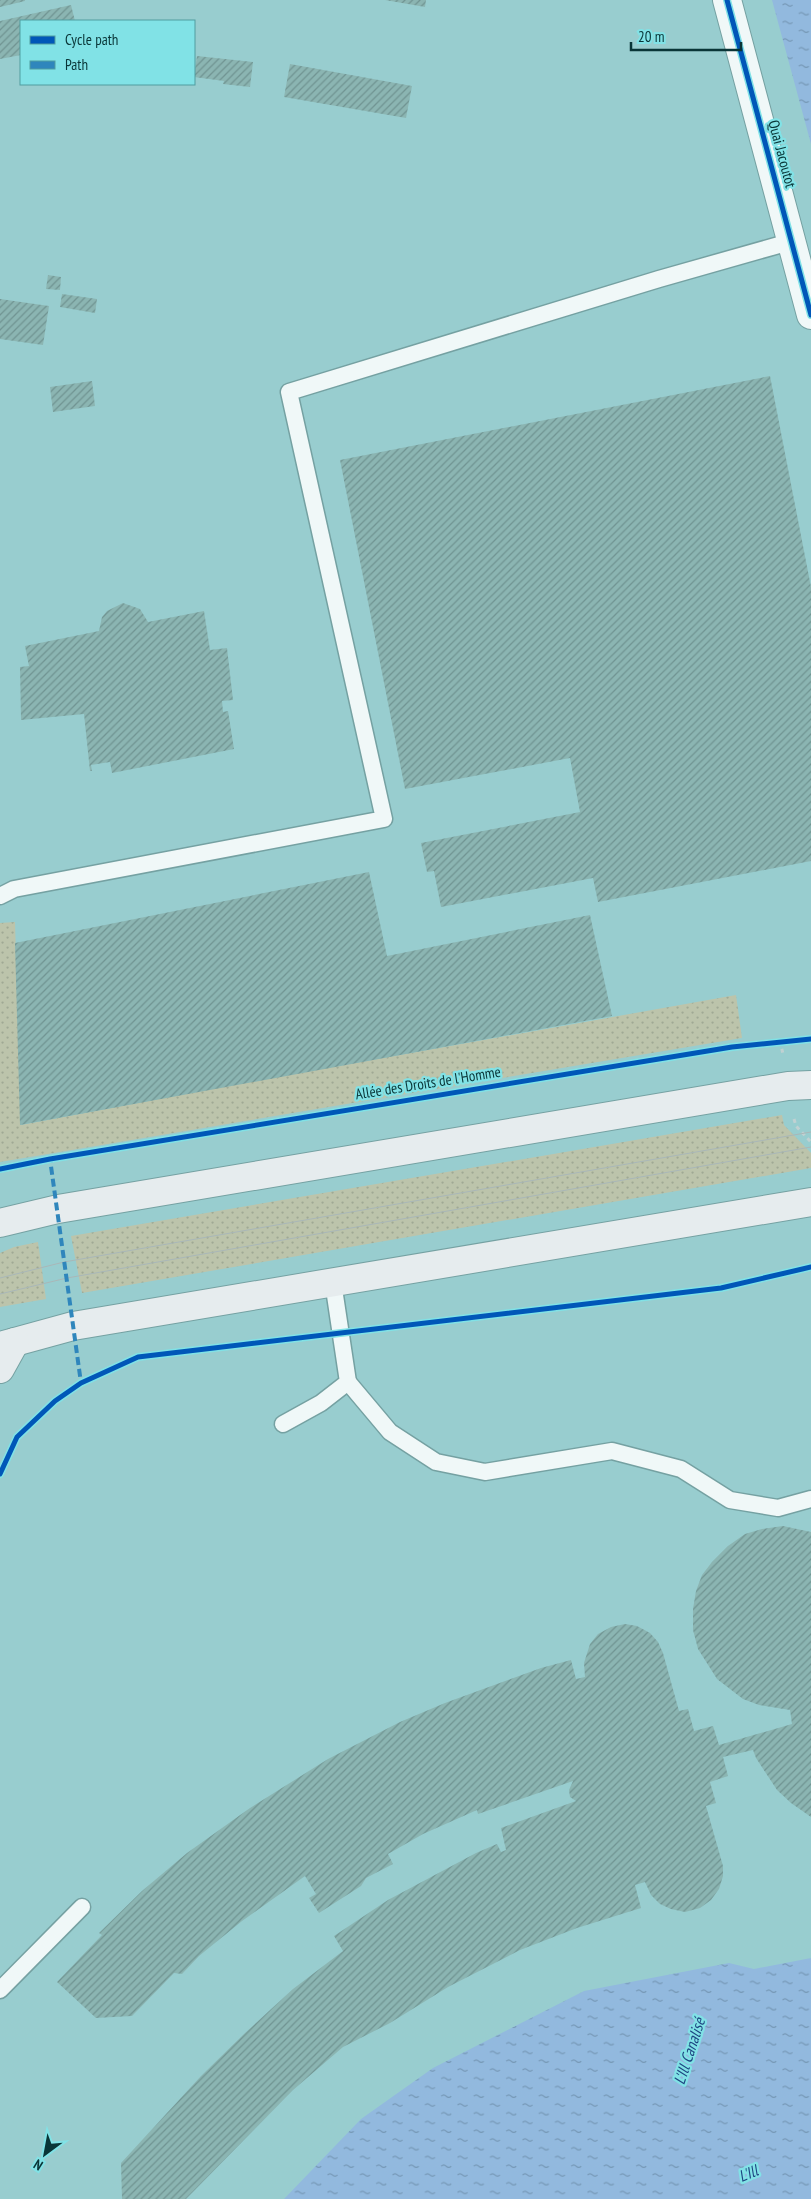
<svg xmlns="http://www.w3.org/2000/svg" width="811" height="2199" viewBox="0 0 811 2199" font-family="'PT Sans Narrow',sans-serif">
  <defs>
    <pattern id="grass-dots" width="8" height="8" patternUnits="userSpaceOnUse" patternTransform="scale(1.25)"><rect width="8" height="8" fill="#bcc4ab"/><path d="M2 2h.1M6 6h.1" fill="none" stroke="#a0a994" stroke-width="1.8" stroke-linecap="round"/></pattern>
    <pattern id="water-ripples" width="26" height="14" patternUnits="userSpaceOnUse" patternTransform="scale(1.25)"><rect width="26" height="14" fill="#92b9de"/><path d="M2 4q2-2 4 0t4 0M15 11q2-2 4 0t4 0" fill="none" stroke="#7597b5"/></pattern>
    <pattern id="building-hatch" width="6" height="6" patternUnits="userSpaceOnUse" patternTransform="scale(1.25)"><rect width="6" height="6" fill="#8bb5b2"/><path d="M-1 1l2-2M0 6l6-6M5 7l2-2" fill="none" stroke="#709492"/></pattern>
  </defs>
  <rect width="100%" height="100%" fill="#98cdcf"/>
  <!-- grass -->
  <g fill="url(#grass-dots)">
    <path d="M 15,922 L 21,1125 L 254,1081 L 736,995 L 742,1038 L 0,1162 L 0,923 Z"/>
    <path d="M 782,1115 L 784,1125 L 811,1153 L 811,1168 L 82,1293 L 71,1236 Z"/>
    <path d="M 38,1242 L 46,1299 L 0,1307 L 0,1253 L 14,1247 Z"/>
  </g>
  <!-- water -->
  <g fill="url(#water-ripples)">
    <path d="M 772,0 L 811,0 L 811,144 Z"/>
    <path d="M 811,1958 L 811,2199 L 284,2199 L 361,2119 L 433,2068 L 584,1991 L 729,1963 L 754,1969 Z"/>
  </g>
  <!-- building -->
  <g fill="url(#building-hatch)">
    <path d="M 0,0 L 25,0 L 25,1 L 0,7 Z"/>
    <path d="M 385,0 L 426,0 L 425,7 Z"/>
    <path d="M 71,5 L 75,21 L 21,21 L 21,55 L 0,59 L 0,21 Z"/>
    <path d="M 197,56 L 253,62 L 250,87 L 223,84 L 224,81 L 194,77 Z"/>
    <path d="M 290,64 L 412,86 L 406,118 L 284,97 Z"/>
    <path d="M 48,275 L 61,277 L 60,290 L 46,289 Z"/>
    <path d="M 62,294 L 97,299 L 95,313 L 60,307 Z"/>
    <path d="M 0,299 L 49,306 L 43,345 L 0,339 Z"/>
    <path d="M 770,376 L 811,587 L 811,861 L 598,902 L 593,878 L 441,907 L 434,871 L 427,872 L 421,843 L 580,812 L 570,758 L 405,789 L 340,460 Z"/>
    <path d="M 92,381 L 95,406 L 53,412 L 50,387 Z"/>
    <path d="M 123,603 L 140,609 L 148,622 L 204,611 L 210,650 L 227,648 L 233,700 L 222,701 L 223,712 L 228,711 L 234,749 L 112,773 L 110,762 L 91,765 L 92,771 L 90,771 L 84,714 L 21,720 L 20,667 L 29,666 L 25,646 L 99,631 L 102,617 L 107,611 Z"/>
    <path d="M 369,872 L 387,956 L 590,915 L 612,1016 L 20,1125 L 15,943 Z"/>
    <path d="M 783,1526 L 811,1532 L 811,1817 L 791,1803 L 777,1790 L 756,1758 L 753,1750 L 723,1757 L 728,1776 L 710,1782 L 716,1803 L 706,1806 L 723,1866 L 723,1876 L 719,1889 L 711,1900 L 700,1908 L 685,1912 L 671,1909 L 660,1904 L 651,1895 L 645,1882 L 635,1885 L 641,1908 L 577,1928 L 520,1950 L 448,1987 L 390,2023 L 343,2047 L 293,2090 L 186,2199 L 122,2199 L 121,2163 L 201,2076 L 244,2034 L 293,1989 L 343,1951 L 334,1936 L 388,1900 L 476,1853 L 497,1844 L 501,1852 L 506,1850 L 501,1828 L 576,1801 L 570,1797 L 569,1790 L 573,1781 L 478,1814 L 477,1810 L 423,1834 L 388,1854 L 393,1864 L 366,1878 L 361,1886 L 319,1913 L 309,1898 L 316,1894 L 305,1876 L 242,1921 L 199,1956 L 182,1974 L 174,1973 L 132,2016 L 96,2018 L 57,1982 L 102,1935 L 99,1933 L 142,1891 L 187,1853 L 250,1808 L 328,1759 L 400,1722 L 445,1703 L 541,1668 L 571,1660 L 576,1679 L 585,1677 L 584,1663 L 590,1644 L 598,1634 L 611,1627 L 625,1624 L 637,1626 L 650,1633 L 658,1642 L 663,1653 L 679,1711 L 688,1709 L 694,1731 L 713,1726 L 719,1745 L 792,1724 L 790,1710 L 759,1705 L 743,1699 L 717,1679 L 698,1649 L 693,1630 L 693,1609 L 696,1591 L 702,1575 L 712,1562 L 728,1546 L 745,1534 L 762,1529 Z"/>
  </g>
  <g fill="none" stroke-linecap="round" stroke-linejoin="round">
    <!-- lane casing -->
    <g stroke="#75a1a2" stroke-width="19">
      <g id="lane">
        <path d="M 0,896 L 14,889 L 384,819 L 289,392 L 659,279 L 793,241"/>
        <path d="M 348,1382 L 390,1432 L 436,1462 L 485,1472 L 612,1451 L 681,1469 L 730,1500 L 778,1508 L 811,1499"/>
        <path d="M 283,1424 L 321,1403 L 348,1382 L 333,1282"/>
        <path d="M 0,1990 L 82,1907"/>
      </g>
    </g>
    <!-- street casing -->
    <g stroke="#75a1a2" stroke-width="30">
      <path id="street" d="M 727,0 L 811,315"/>
    </g>
    <!-- secondary casing -->
    <g stroke="#75a1a2" stroke-width="30">
      <g id="secondary">
        <path d="M 0,1223 L 58,1209 L 788,1086 L 811,1085"/>
        <path d="M 0,1346 L 73,1326 L 811,1202"/>
        <path d="M 0,1369 L 15,1342"/>
      </g>
    </g>
    <!-- path -->
    <g stroke="#c0d1d2" stroke-width="3" stroke-dasharray="4 4" stroke-linecap="butt">
      <path d="M 780,1041 L 783,1054"/>
      <path d="M 794,1119 L 796,1126 L 811,1142"/>
      <path d="M 50,1159 L 732,1047 L 811,1039"/>
      <path d="M 367,1330 L 721,1288 L 811,1267"/>
      <path d="M 0,1474 L 17,1437 L 55,1401 L 81,1383 L 138,1357 L 313,1336"/>
    </g>
    <!-- lane -->
    <use href="#lane" stroke="#f0f8f8" stroke-width="16"/>
    <!-- street -->
    <use href="#street" stroke="#f0f8f8" stroke-width="28"/>
    <!-- secondary -->
    <use href="#secondary" stroke="#e6ecee" stroke-width="28"/>
    <!-- tram -->
    <g stroke="#a9b7b8" stroke-width="1">
      <path d="M 0,1278 L 64,1262 L 811,1132"/>
      <path d="M 0,1294 L 67,1278 L 811,1147"/>
    </g>
    <!-- quiet -->
    <path stroke="#2f86bc" stroke-width="4" stroke-dasharray="8 4" stroke-linecap="butt" d="M 46,1160 L 50,1159 L 81,1383"/>
    <!-- cycleway casing -->
    <g stroke="#81e2e6" stroke-width="8">
      <g id="cycleway">
        <path d="M 727,0 L 811,315"/>
        <path d="M 0,1169 L 50,1159 L 732,1047 L 811,1039"/>
        <path d="M 0,1474 L 17,1437 L 55,1401 L 81,1383 L 138,1357 L 721,1288 L 811,1267"/>
      </g>
    </g>
    <!-- cycleway -->
    <use href="#cycleway" stroke="#0057b8" stroke-width="5"/>
  </g>
  <g text-anchor="middle" stroke-width="4.5" stroke-linejoin="round" paint-order="stroke">
    <!-- street labels -->
    <g font-size="15" fill="#093537" stroke="#81e2e6">
      <text transform="translate(782 154) rotate(75)" y="5">Quai Jacoutot</text>
      <text transform="translate(428 1083) rotate(-9)" y="5">Allée des Droits de l'Homme</text>
    </g>
    <!-- water labels -->
    <g font-size="16" font-style="italic" fill="#1d4581" stroke="#81e2e6">
      <text transform="translate(689 2051) rotate(-72)" y="6">L'Ill Canalisé</text>
      <text transform="translate(748 2173) rotate(-23)" y="6">L'Ill</text>
    </g>
  </g>
  <!-- legend -->
  <rect x="20" y="20" width="175" height="65" fill="#81e2e6" stroke="#519da0"/>
  <rect x="30" y="36" width="25" height="8" fill="#0057b8" stroke="#519da0"/>
  <text x="65" y="45" font-size="15" fill="#093537">Cycle path</text>
  <rect x="30" y="61" width="25" height="8" fill="#2f86bc" stroke="#519da0"/>
  <text x="65" y="70" font-size="15" fill="#093537">Path</text>
  <!-- north arrow -->
  <g transform="translate(45 2154) rotate(212)" stroke="#81e2e6" stroke-width="4" paint-order="stroke">
  <path d="M0-4L9 19L0 12L-9 19Z" fill="#093537"/>
  <text y="-8" font-size="14" font-weight="bold" text-anchor="middle" fill="#093537">N</text>
  </g>
  <!-- scale -->
  <path d="M631 42v8h110v-8" fill="none" stroke="#093537" stroke-width="2.5"/>
  <text x="638" y="42" font-size="15" fill="#093537" stroke="#81e2e6" stroke-width="4" paint-order="stroke">20 m</text>
</svg>
